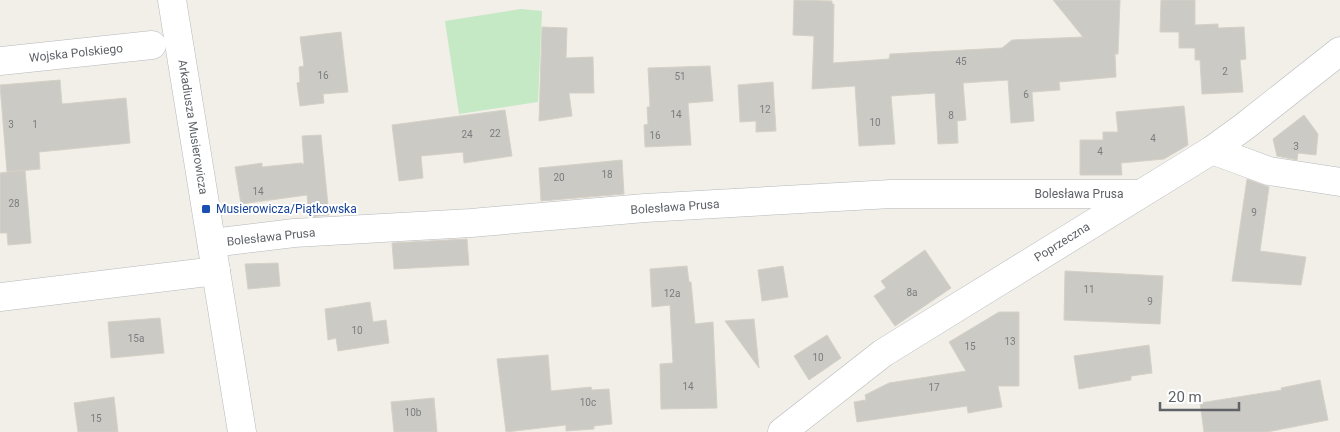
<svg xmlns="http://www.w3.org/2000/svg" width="1340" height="432" viewBox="0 0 1340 432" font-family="Roboto,sans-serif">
  <rect width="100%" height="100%" fill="#f1efe8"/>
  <!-- green -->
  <path fill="#c5e8c5" d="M 521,9 L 542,11 L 538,102 L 459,114 L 445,21 Z"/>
  <!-- building -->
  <g fill="#cccac5" stroke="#d6d1c6">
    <path d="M 794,0 L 832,1 L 832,4 L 834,4 L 833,63 L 889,59 L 890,54 L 1002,48 L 1012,40 L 1083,37 L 1053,0 L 1120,0 L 1118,54 L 1115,54 L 1116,77 L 1059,82 L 1060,90 L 1032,92 L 1034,121 L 1011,123 L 1008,80 L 963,83 L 966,120 L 957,121 L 958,143 L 938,144 L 935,93 L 891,96 L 895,144 L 859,146 L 855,86 L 812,89 L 814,36 L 793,35 Z"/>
    <path d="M 1161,0 L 1195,0 L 1195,25 L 1218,24 L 1218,28 L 1244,27 L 1246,59 L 1240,60 L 1243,92 L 1202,94 L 1200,60 L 1195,60 L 1195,48 L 1179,48 L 1179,32 L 1160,32 Z"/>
    <path d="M 542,27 L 567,28 L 566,58 L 593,57 L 594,93 L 569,93 L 572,116 L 539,121 Z"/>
    <path d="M 341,32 L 348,92 L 323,94 L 324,103 L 300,106 L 297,83 L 300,82 L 299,67 L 304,66 L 300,37 Z"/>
    <path d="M 710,66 L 713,101 L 688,103 L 691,145 L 645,147 L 644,125 L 648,124 L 647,107 L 650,107 L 648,68 Z"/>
    <path d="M 60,80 L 62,104 L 126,98 L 130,143 L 39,152 L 40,169 L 7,172 L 0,85 Z"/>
    <path d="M 773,82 L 776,131 L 756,132 L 756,121 L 740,122 L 738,85 Z"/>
    <path d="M 1184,106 L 1188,145 L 1164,159 L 1121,163 L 1122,175 L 1080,175 L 1080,140 L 1103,140 L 1103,132 L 1118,132 L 1116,112 Z"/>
    <path d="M 505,110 L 512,156 L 464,163 L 463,152 L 421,156 L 423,178 L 399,181 L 392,125 Z"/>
    <path d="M 1304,115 L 1318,134 L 1316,155 L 1298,153 L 1297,160 L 1277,156 L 1273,139 Z"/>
    <path d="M 321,135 L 329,215 L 309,217 L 307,195 L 241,204 L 235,167 L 262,163 L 262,167 L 302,163 L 302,164 L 304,164 L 302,136 Z"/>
    <path d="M 622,160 L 624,194 L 541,201 L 539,168 Z"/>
    <path d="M 25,170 L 31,243 L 8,245 L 7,233 L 0,233 L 0,173 Z"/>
    <path d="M 1247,179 L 1269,187 L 1260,251 L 1306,257 L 1301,285 L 1232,281 Z"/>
    <path d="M 467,239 L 469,265 L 394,269 L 392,243 Z"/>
    <path d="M 925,250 L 951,288 L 895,326 L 874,296 L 886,288 L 881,281 Z"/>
    <path d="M 278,263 L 280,286 L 248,289 L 245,264 Z"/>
    <path d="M 687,266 L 689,282 L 691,282 L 695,324 L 713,322 L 717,408 L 661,409 L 660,364 L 673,363 L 670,305 L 652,307 L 650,269 Z"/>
    <path d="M 783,266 L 788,297 L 762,301 L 758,270 Z"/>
    <path d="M 1065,271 L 1163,276 L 1160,324 L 1064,320 Z"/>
    <path d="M 370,302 L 373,322 L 386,320 L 389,343 L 338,351 L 336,338 L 328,340 L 325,309 Z"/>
    <path d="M 999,312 L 1019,312 L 1019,386 L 998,386 L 1002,407 L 968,413 L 967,406 L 857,422 L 854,402 L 866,400 L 865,395 L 889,383 L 966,371 L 949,342 Z"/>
    <path d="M 160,318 L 164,353 L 111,358 L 108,322 Z"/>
    <path d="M 754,319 L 759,368 L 725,321 Z"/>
    <path d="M 827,335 L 841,358 L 809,380 L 794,356 Z"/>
    <path d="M 1149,345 L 1152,373 L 1131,376 L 1131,380 L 1079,389 L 1074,356 Z"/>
    <path d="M 548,355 L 551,391 L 591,387 L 592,390 L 609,389 L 612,424 L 594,426 L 594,429 L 566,431 L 566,425 L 506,432 L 497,359 Z"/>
    <path d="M 1320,380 L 1328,420 L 1267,432 L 1204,432 L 1200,403 L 1282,390 L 1281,388 Z"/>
    <path d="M 114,397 L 118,432 L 78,432 L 74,403 Z"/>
    <path d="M 434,398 L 437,432 L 394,432 L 391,402 Z"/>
  </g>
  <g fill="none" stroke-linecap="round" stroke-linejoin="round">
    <!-- minor casing -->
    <g stroke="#b5b8bc" stroke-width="29">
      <g id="minor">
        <path d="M 0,61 L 152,45"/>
        <path d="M 1212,150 L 1269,171 L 1340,182"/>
        <path d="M 212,243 L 294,233 L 471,223 L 645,208 L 891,194 L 1139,194"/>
        <path d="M 0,297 L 216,271"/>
        <path d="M 782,432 L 883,353 L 1212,150 L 1245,126 L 1340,51"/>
      </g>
    </g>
    <!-- tertiary casing -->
    <g stroke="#b5b8bc" stroke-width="29">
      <path id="tertiary" d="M 172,0 L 242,432"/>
    </g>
    <!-- minor -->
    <use href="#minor" stroke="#fff" stroke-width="28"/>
    <!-- tertiary -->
    <use href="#tertiary" stroke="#fff" stroke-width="28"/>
  </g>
  <!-- markers -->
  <rect fill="#1a4fb4" stroke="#fff" stroke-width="2" x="201" y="204" width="10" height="10" rx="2.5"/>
  <g text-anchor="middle" stroke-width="4" stroke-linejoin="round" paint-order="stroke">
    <!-- number labels -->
    <g font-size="10" fill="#7a7d7f">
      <text x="961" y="65">45</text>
      <text x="1225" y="75">2</text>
      <text x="323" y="79">16</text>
      <text x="680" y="80">51</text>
      <text x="1026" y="98">6</text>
      <text x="765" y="113">12</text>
      <text x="676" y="118">14</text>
      <text x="951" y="119">8</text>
      <text x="875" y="126">10</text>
      <text x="11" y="128">3</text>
      <text x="35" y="128">1</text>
      <text x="495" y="137">22</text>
      <text x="467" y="138">24</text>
      <text x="655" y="139">16</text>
      <text x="1153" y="142">4</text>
      <text x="1296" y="150">3</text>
      <text x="1100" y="155">4</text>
      <text x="607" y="178">18</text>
      <text x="559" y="181">20</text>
      <text x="258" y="195">14</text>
      <text x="14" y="207">28</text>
      <text x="1254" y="216">9</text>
      <text x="1089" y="293">11</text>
      <text x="912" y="296">8a</text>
      <text x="672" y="297">12a</text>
      <text x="1150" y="305">9</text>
      <text x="357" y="334">10</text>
      <text x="136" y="342">15a</text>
      <text x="1010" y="345">13</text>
      <text x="970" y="350">15</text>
      <text x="818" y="361">10</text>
      <text x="688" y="390">14</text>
      <text x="934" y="391">17</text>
      <text x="588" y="406">10c</text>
      <text x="413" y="416">10b</text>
      <text x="96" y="422">15</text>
    </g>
    <!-- street labels -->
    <g font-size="12" fill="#5f6368" stroke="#fff">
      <text transform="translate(76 53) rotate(-6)" y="4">Wojska Polskiego</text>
      <text transform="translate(193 127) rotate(81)" y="4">Arkadiusza Musierowicza</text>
      <text x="1079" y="198">Bolesława Prusa</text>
      <text transform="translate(675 207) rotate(-4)" y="4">Bolesława Prusa</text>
      <text transform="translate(271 237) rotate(-6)" y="4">Bolesława Prusa</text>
      <text transform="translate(1062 242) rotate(-32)" y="4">Poprzeczna</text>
    </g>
    <!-- transit labels -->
    <g font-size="12" fill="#164399" stroke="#fff" text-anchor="start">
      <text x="216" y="213">Musierowicza/Piątkowska</text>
    </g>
  </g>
  <!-- scale -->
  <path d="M1160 402v8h79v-8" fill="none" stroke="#5f6368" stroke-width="2.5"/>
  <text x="1168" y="402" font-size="15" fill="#5f6368" stroke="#ffffff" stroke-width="4" paint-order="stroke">20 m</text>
</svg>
